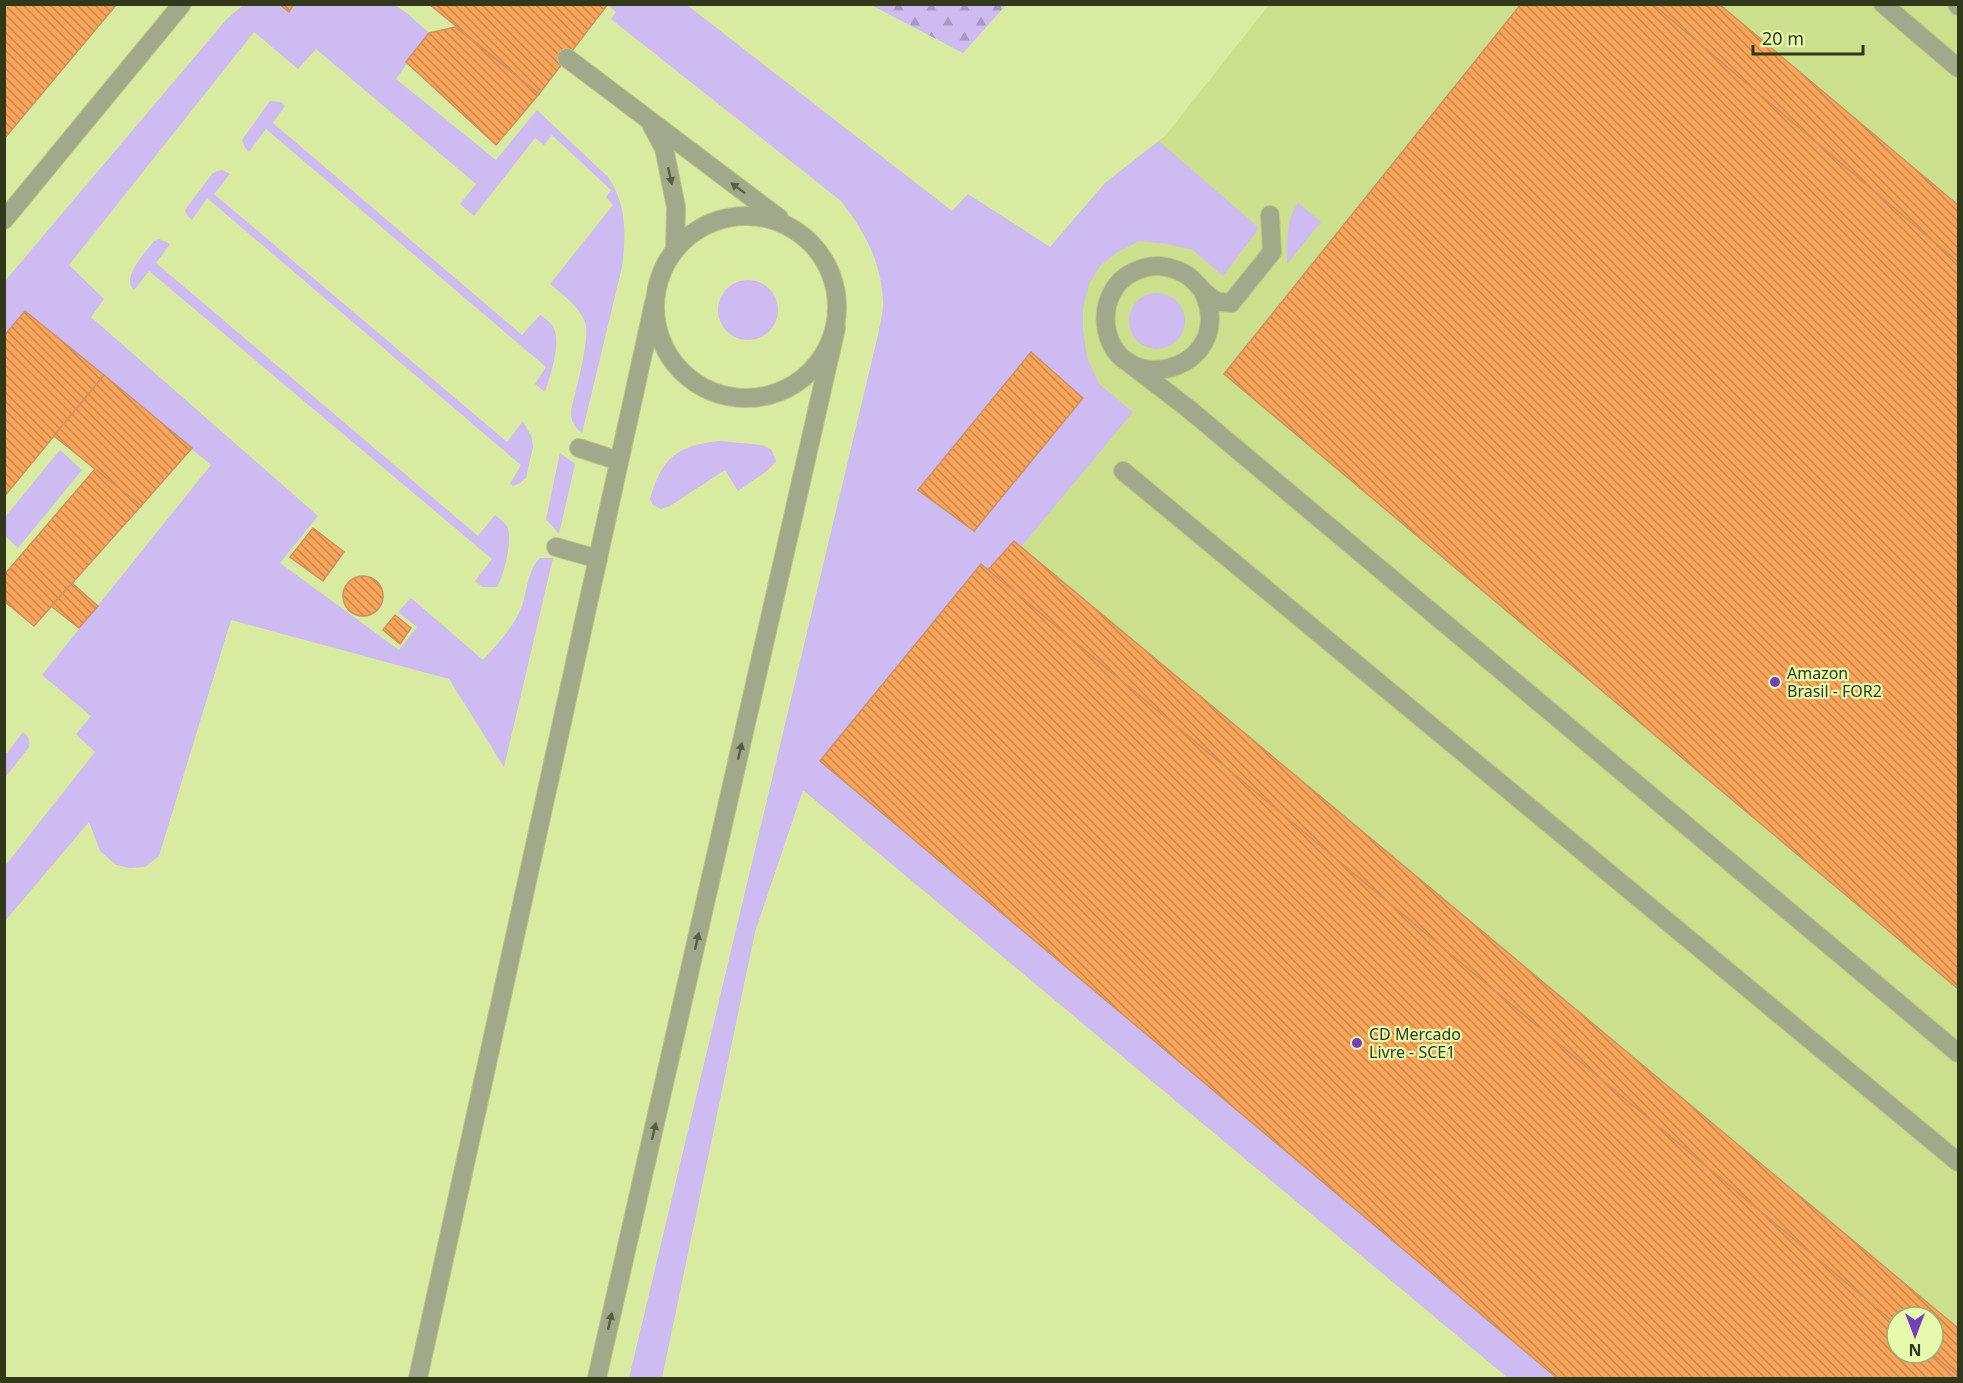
<svg xmlns="http://www.w3.org/2000/svg" width="1963" height="1383" viewBox="0 0 1963 1383" font-family="'Noto Sans',sans-serif">
  <defs>
    <pattern id="forest-firs" width="22" height="20" patternUnits="userSpaceOnUse" patternTransform="scale(1.5)"><rect width="22" height="20" fill="#cdbbf2"/><path d="M5 1l3.5 6h-7zM16 11l3.5 6h-7z" fill="#a799c3"/></pattern>
    <pattern id="building-back-hatch" width="6" height="6" patternUnits="userSpaceOnUse" patternTransform="scale(1.5)"><rect width="6" height="6" fill="#f9a45b"/><path d="M-1 5l2 2M0 0l6 6M5-1l2 2" fill="none" stroke="#ca874a"/></pattern>
  </defs>
  <rect width="100%" height="100%" fill="#d9eba1"/>
  <!-- built -->
  <path fill="#ccdf8d" fill-rule="evenodd" d="M 1269,5 L 1958,5 L 1958,1378 L 1508,1378 L 803,790 L 951,363 L 1105,183 L 1165,136 ZM 1897,1317 L 1933,1317 L 1933,1353 L 1897,1353 Z"/>
  <!-- green -->
  <g fill="#cdbbf2">
    <path d="M 243,5 L 395,5 L 408,14 L 429,33 L 396,79 L 496,160 L 537,110 L 608,177 C 627,204 626,236 622,267 L 582,433 C 574,426 571,422 571,411 C 575,392 591,338 585,322 C 579,306 562,294 550,284 L 613,205 L 606,197 L 611,190 L 552,135 L 544,145 L 535,138 L 474,216 L 460,204 L 476,184 L 316,49 L 298,69 L 254,32 L 69,265 L 104,299 L 91,317 L 318,516 L 280,563 L 399,650 L 417,627 L 398,612 L 411,598 L 483,660 C 496,646 509,632 518,615 C 528,597 525,573 540,558 L 553,558 L 504,767 L 449,679 L 231,620 L 159,856 L 145,867 L 130,868 L 116,865 L 100,851 L 89,822 L 5,921 L 5,866 L 95,752 L 76,734 L 91,716 L 42,675 L 211,465 L 25,311 L 5,336 L 5,281 L 226,20 Z"/>
    <path d="M 608,5 L 687,5 L 952,211 L 968,194 L 1050,247 L 1105,183 L 1159,141 L 1259,228 L 1223,276 L 1193,250 L 1167,244 L 1139,241 L 1116,253 L 1100,266 L 1089,284 L 1083,308 L 1083,331 L 1087,357 L 1099,384 L 1133,412 L 1021,547 L 820,761 L 1557,1378 L 1508,1378 L 803,790 L 755,932 L 662,1378 L 629,1378 L 878,335 C 880,325 883,313 883,303 C 882,263 865,232 841,201 L 611,19 L 616,12 Z"/>
    <path d="M 270,101 L 281,102 L 285,106 L 273,123 L 522,335 L 540,315 C 544,318 549,321 552,325 C 563,340 550,376 545,392 L 535,384 L 546,367 L 266,129 L 249,152 L 245,148 L 242,140 Z"/>
    <path d="M 222,170 L 230,174 L 214,194 L 507,442 L 523,421 L 532,438 L 533,447 L 526,478 L 520,483 L 513,486 L 510,484 L 521,465 L 207,198 L 192,220 L 187,215 L 185,210 L 212,174 L 217,171 Z"/>
    <path d="M 1298,203 L 1321,222 L 1287,264 C 1287,243 1285,222 1298,203 Z"/>
    <path d="M 159,239 L 170,244 L 156,263 L 478,536 L 495,515 C 500,519 506,523 508,529 C 512,542 504,576 497,587 L 483,587 L 475,581 L 492,559 L 149,271 L 134,290 C 120,278 146,252 154,241 Z"/>
    <circle cx="748" cy="310" r="30"/>
    <circle cx="1157" cy="321" r="28"/>
    <path d="M 720,441 L 762,445 L 771,449 L 776,461 L 767,471 L 738,491 L 725,470 L 670,506 L 661,509 L 653,505 L 650,499 C 662,457 678,445 720,441 Z"/>
    <path d="M 60,450 L 82,470 L 18,548 L 5,536 L 5,517 Z"/>
    <path d="M 560,453 L 575,464 L 559,534 L 546,519 Z"/>
    <path d="M 23,732 C 29,737 30,740 29,747 L 5,778 L 5,752 L 7,753 Z"/>
  </g>
  <!-- forest -->
  <path fill="url(#forest-firs)" d="M 871,5 L 1006,5 L 963,53 Z"/>
  <!-- building -->
  <g fill="url(#building-back-hatch)" stroke="#ce9160" stroke-width="1.5">
    <path d="M 4,4 L 117,4 L 4,139 Z"/>
    <path d="M 279,4 L 294,4 L 289,12 Z"/>
    <path d="M 429,4 L 608,4 L 539,94 Z"/>
    <path d="M 1521,4 L 1653,4 L 1958,262 L 1958,989 L 1224,374 Z"/>
    <path d="M 1653,4 L 1719,4 L 1958,205 L 1958,262 Z"/>
    <path d="M 455,27 L 539,94 L 496,145 L 406,62 L 429,33 Z"/>
    <path d="M 25,311 L 104,375 L 4,497 L 4,336 Z"/>
    <path d="M 1031,352 L 1083,398 L 974,531 L 918,490 Z"/>
    <path d="M 104,375 L 192,448 L 141,506 L 54,436 Z"/>
    <path d="M 95,469 L 141,506 L 34,626 L 4,601 L 4,575 Z"/>
    <path d="M 313,528 L 344,552 L 323,581 L 290,557 Z"/>
    <path d="M 1014,541 L 1958,1328 L 1958,1376 L 1931,1353 L 1933,1353 L 1933,1317 L 1897,1317 L 1897,1325 L 988,570 Z"/>
    <path d="M 981,564 L 1897,1325 L 1897,1353 L 1931,1353 L 1958,1376 L 1958,1378 L 1557,1378 L 820,761 Z"/>
    <circle cx="363" cy="596" r="20"/>
    <path d="M 72,583 L 98,606 L 79,628 L 51,606 Z"/>
    <path d="M 395,615 L 411,628 L 400,644 L 383,630 Z"/>
  </g>
  <g fill="none" stroke-linecap="round" stroke-linejoin="round">
    <!-- lane casing -->
    <g stroke="#b8c786" stroke-width="20">
      <g id="lane">
        <path d="M 1883,4 L 1958,68"/>
        <path d="M 1957,4 L 1958,6"/>
        <path d="M 567,58 L 779,218"/>
        <path d="M 652,126 L 664,148 L 676,207 L 675,249"/>
        <circle cx="746" cy="307" r="91"/>
        <path d="M 4,220 L 182,4"/>
        <path d="M 1203,291 C 1205,297 1208,303 1209,309 C 1220,374 1121,395 1107,331 C 1104,317 1106,303 1113,291 C 1121,275 1143,265 1160,266 C 1171,267 1185,272 1193,280 C 1200,287 1207,297 1217,301 C 1221,303 1227,302 1231,303 L 1272,252 L 1270,215"/>
        <path d="M 1129,363 L 1190,410 L 1958,1053"/>
        <path d="M 579,448 L 619,461"/>
        <path d="M 1123,471 L 1958,1162"/>
        <path d="M 556,547 L 598,559"/>
        <path d="M 418,1378 L 654,303"/>
        <path d="M 597,1378 L 836,328"/>
      </g>
    </g>
    <!-- lane -->
    <use href="#lane" stroke="#a1a98a" stroke-width="18"/>
  </g>
  <!-- one-way arrows -->
  <defs><path id="oneway-solid" d="M-6-.8H1V-3.2L6.5 0L1 3.2V.8H-6Z" transform="scale(1.5)"/></defs>
  <g fill="#596041">
    <use href="#oneway-solid" transform="translate(670 176) rotate(77)"/>
    <use href="#oneway-solid" transform="translate(738 188) rotate(-143)"/>
    <use href="#oneway-solid" transform="translate(740 751) rotate(-77)"/>
    <use href="#oneway-solid" transform="translate(697 941) rotate(-77)"/>
    <use href="#oneway-solid" transform="translate(654 1131) rotate(-77)"/>
    <use href="#oneway-solid" transform="translate(610 1321) rotate(-77)"/>
  </g>
  <!-- markers -->
  <g fill="#7441b8" stroke="#e6f9ad" stroke-width="2">
    <circle cx="1775" cy="682" r="6"/>
    <circle cx="1357" cy="1043" r="6"/>
  </g>
  <g text-anchor="middle" stroke-width="4.5" stroke-linejoin="round" paint-order="stroke">
    <!-- poi labels -->
    <g font-size="16" fill="#32381a" stroke="#e6f9ad" text-anchor="start">
      <text x="1787" y="679">Amazon<tspan x="1787" dy="18">Brasil - FOR2</tspan></text>
      <text x="1369" y="1040">CD Mercado<tspan x="1369" dy="18">Livre - SCE1</tspan></text>
    </g>
  </g>
  <!-- border -->
  <rect width="1963" height="1383" fill="none" stroke="#32381a" stroke-width="12"/>
  <!-- north arrow -->
  <g transform="translate(1915 1335) rotate(180)"><circle r="28" fill="#e6f9ad" stroke="#9eac72" stroke-width="1.5"/>
  <path d="M0-4.5L10 22L0 15L-10 22Z" fill="#7441b8"/>
  <text y="-9" font-size="16" font-weight="bold" text-anchor="middle" fill="#32381a">N</text>
  </g>
  <!-- scale -->
  <path d="M1753 45v9h110v-9" fill="none" stroke="#32381a" stroke-width="3"/>
  <text x="1762" y="45" font-size="18" fill="#32381a" stroke="#e6f9ad" stroke-width="4.5" paint-order="stroke">20 m</text>
</svg>
